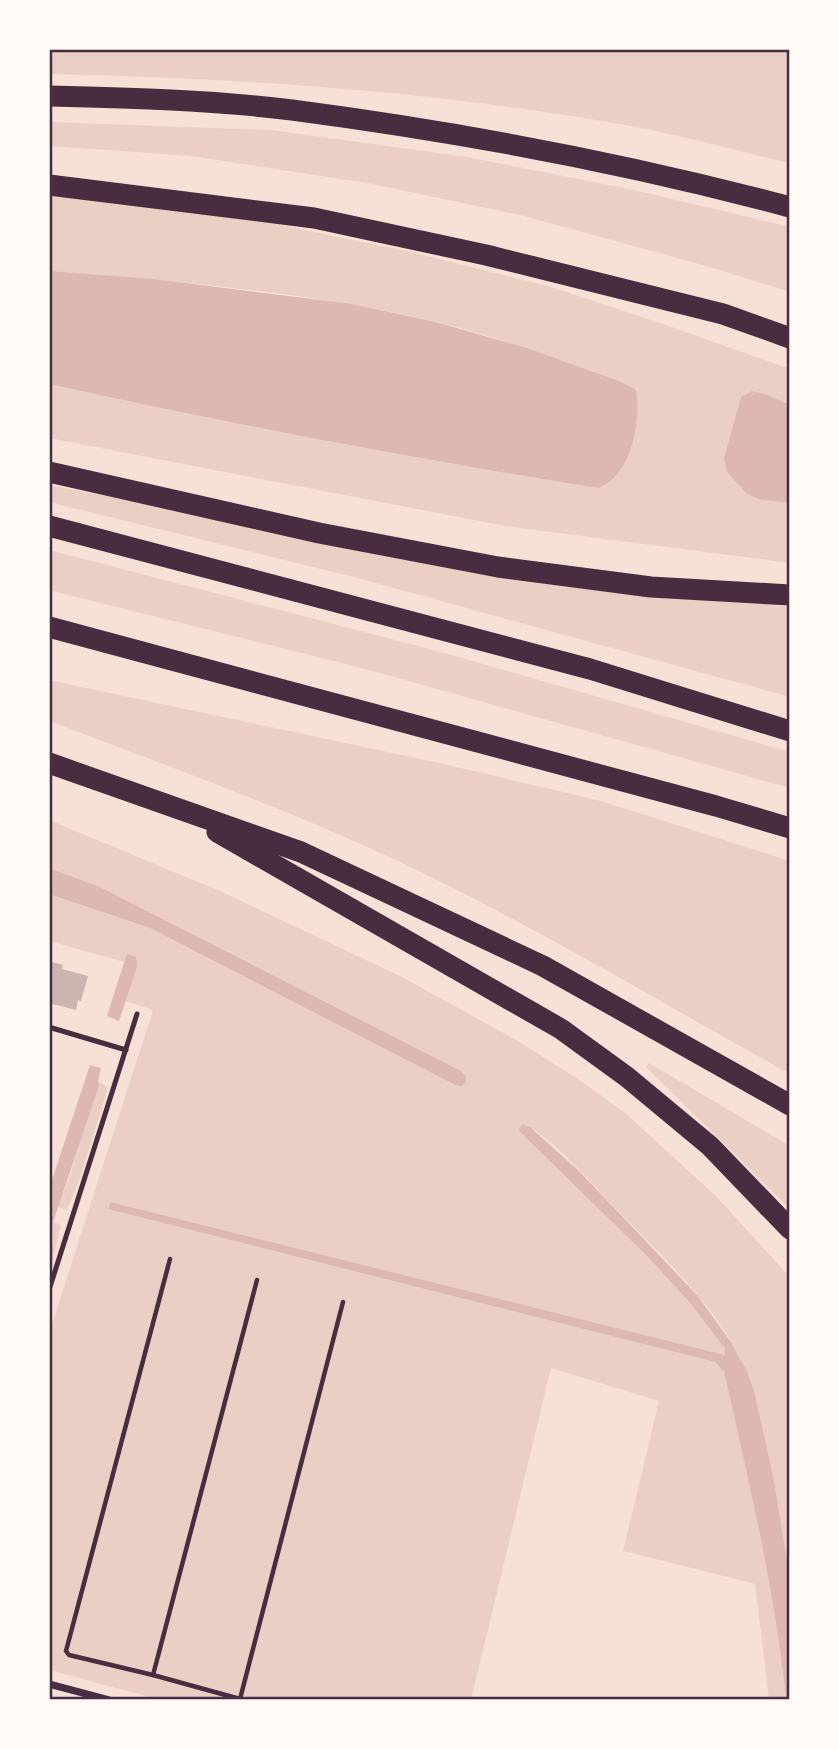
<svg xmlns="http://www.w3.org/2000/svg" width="839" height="1749" viewBox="0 0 839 1749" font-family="'Asap Condensed',sans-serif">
  <rect width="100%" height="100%" fill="#f7e1d7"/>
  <!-- green -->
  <g fill="#ebcfc5">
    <path d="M 49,49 L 790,49 L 790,163 C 733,150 677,134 619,124 C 431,91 240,78 49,74 Z"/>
    <path d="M 49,122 L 272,130 L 467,157 L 634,190 L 790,227 L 790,292 L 710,267 L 520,215 L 367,183 L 191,156 L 49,146 Z"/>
    <path d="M 49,189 L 276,224 L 411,252 L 548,286 L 663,324 L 790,369 L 790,405 L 768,395 L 741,397 L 724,458 L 762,500 L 790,503 L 790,563 L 505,526 L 49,438 L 49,384 C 231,424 414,459 598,488 L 636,390 L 622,382 C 559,359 495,336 429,320 C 305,292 176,281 49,271 Z"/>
    <path d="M 49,485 C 294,533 541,578 790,607 L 790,697 L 354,577 L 49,502 Z"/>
    <path d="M 49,550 L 445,653 L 790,752 L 790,788 L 358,667 L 49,590 Z"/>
    <path d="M 49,680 L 444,764 L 601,801 L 790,861 L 790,1074 C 674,1010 560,941 441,882 C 315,819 181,771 49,721 Z"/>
    <path d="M 49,820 L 222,892 L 402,977 L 518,1041 L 578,1079 L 624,1112 L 717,1197 L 788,1275 L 790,1579 C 782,1532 775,1485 764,1438 C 760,1416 756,1392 747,1372 C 720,1309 665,1259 618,1211 C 592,1184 557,1142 525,1124 L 520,1128 L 522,1134 L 647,1256 L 691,1304 L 725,1349 L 725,1355 L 109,1202 L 108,1208 L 715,1362 L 724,1370 C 748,1480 775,1589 786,1700 L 769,1700 L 755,1584 L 623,1551 L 659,1401 L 551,1368 L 471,1700 L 161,1700 L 49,1670 L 49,1333 L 153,1010 L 126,1001 L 119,1021 L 107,1016 L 124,962 L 49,941 L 49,894 L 150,928 L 455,1085 L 463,1085 L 467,1078 L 461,1071 L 100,887 L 49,868 Z"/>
    <path d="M 649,1063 L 790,1146 L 790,1209 L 646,1067 Z"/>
    <path d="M 98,1081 L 108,1088 L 80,1178 L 67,1210 L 58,1207 L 72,1170 Z"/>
    <path d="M 53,1222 L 61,1225 L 49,1273 L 49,1234 Z"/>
  </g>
  <!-- water -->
  <g fill="#dcb8b0">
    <path d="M 49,271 L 153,279 L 351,304 L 432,321 L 527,348 L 622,382 L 636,390 C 641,421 632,476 598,488 C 414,459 231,424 49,384 Z"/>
    <path d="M 752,391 L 768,395 L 790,405 L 790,503 L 762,500 L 747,494 L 727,472 L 724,458 L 741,397 Z"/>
    <path d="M 49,868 L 100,887 L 461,1071 L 466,1076 L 466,1082 L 462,1086 L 455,1085 L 150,928 L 49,894 Z"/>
    <path d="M 127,954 L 136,957 L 137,966 L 119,1021 L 107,1016 Z"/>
    <path d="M 90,1065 L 101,1068 L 98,1081 L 99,1086 L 49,1234 L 49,1189 Z"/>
    <path d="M 523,1124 L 530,1127 L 580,1172 L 697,1295 L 731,1342 L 747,1371 L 755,1394 L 774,1481 L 790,1579 L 790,1700 L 786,1700 C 775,1589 748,1480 724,1371 L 715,1362 L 108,1209 L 110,1202 L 725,1355 L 725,1349 L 691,1304 L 647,1256 L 522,1134 L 519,1129 Z"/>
  </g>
  <!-- building -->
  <path fill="#ccb4b1" d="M 49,961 L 63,965 L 62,969 L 88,976 L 81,1001 L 78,1000 L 76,1010 L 49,1003 Z"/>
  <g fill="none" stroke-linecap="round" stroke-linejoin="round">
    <!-- path -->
    <g stroke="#4a2c40" stroke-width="4.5">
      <path d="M 153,1675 L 69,1655 L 66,1651 L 170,1259"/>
      <path d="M 240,1699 L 153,1675 L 257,1280"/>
      <path d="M 240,1699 L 343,1302"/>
    </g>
    <!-- service -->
    <g stroke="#4a2c40" stroke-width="5">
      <path d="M 52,1028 L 126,1050"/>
      <path d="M 49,1290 L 137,1014"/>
    </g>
    <!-- minor -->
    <path stroke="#4a2c40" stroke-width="7" d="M 49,1684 L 109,1700"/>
    <!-- motorway -->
    <g stroke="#4a2c40" stroke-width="21">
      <path d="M 49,96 C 130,98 212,100 292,110 C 460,132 626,163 790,207"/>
      <path d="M 49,185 L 314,218 L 486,255 L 723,314 L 790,338"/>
      <path d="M 49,472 L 319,533 L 498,567 L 651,587 L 790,595"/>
      <path d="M 49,526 L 590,669 L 790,731"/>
      <path d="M 49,627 L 716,806 L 790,828"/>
      <path d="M 49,763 L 301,852 L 543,966 L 790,1105"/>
      <path d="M 217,832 L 561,1029 L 627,1077 L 710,1146 L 790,1229"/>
    </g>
  </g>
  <!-- border -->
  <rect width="839" height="1749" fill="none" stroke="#fffaf5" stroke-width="102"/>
  <rect x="51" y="51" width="737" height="1647" fill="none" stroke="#4a2c40" stroke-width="2.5"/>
</svg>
